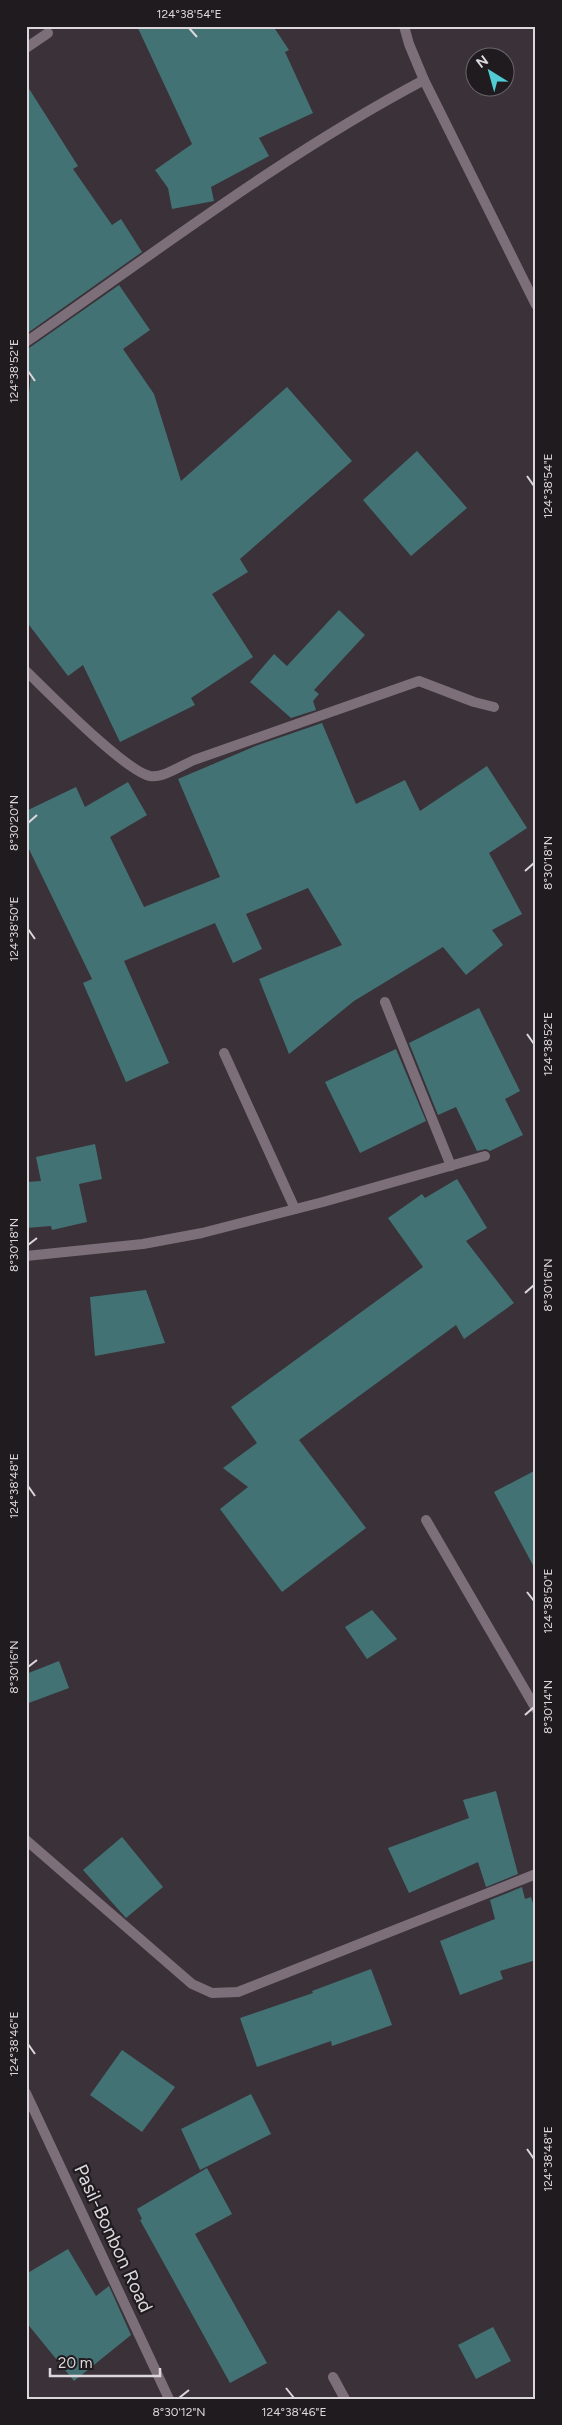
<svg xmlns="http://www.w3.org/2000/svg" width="562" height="2425" viewBox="0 0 562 2425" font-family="Figtree,sans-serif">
  <rect width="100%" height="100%" fill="#3a3238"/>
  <!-- building -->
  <g fill="#437275">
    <path d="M 137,26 L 273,26 L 289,50 L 285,52 L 313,113 L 259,138 L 269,156 L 211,187 L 214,201 L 172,209 L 168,188 L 155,170 L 192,144 Z"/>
    <path d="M 26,84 L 78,166 L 73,169 L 112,225 L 121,219 L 142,252 L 29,332 L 29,326 L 26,327 Z"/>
    <path d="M 119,285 L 150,330 L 123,349 L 154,394 L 181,481 L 287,387 L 352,461 L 240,559 L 248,572 L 212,594 L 253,657 L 191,698 L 195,705 L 120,742 L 83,665 L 68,676 L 26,621 L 26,424 L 31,373 L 29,372 L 29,348 Z"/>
    <path d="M 417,451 L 467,508 L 411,556 L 363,500 Z"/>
    <path d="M 339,610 L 365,635 L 314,690 L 319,694 L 313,701 L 316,710 L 291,718 L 250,682 L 274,654 L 287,666 Z"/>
    <path d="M 322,723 L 356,804 L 405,780 L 420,811 L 487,766 L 527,828 L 489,853 L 522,914 L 492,930 L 503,945 L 466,975 L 443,947 L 354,1001 L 289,1054 L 259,979 L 342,945 L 308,888 L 246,914 L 262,949 L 233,963 L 215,923 L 124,961 L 169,1063 L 126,1082 L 83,983 L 92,979 L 26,843 L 26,811 L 76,787 L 85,807 L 128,782 L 147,815 L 110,837 L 144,907 L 220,877 L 178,779 L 258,745 Z"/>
    <path d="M 479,1008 L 520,1091 L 505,1099 L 523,1135 L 490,1151 L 486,1149 L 477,1151 L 456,1107 L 438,1115 L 409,1043 Z"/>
    <path d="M 396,1049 L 426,1121 L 360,1153 L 325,1082 Z"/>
    <path d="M 95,1144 L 102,1179 L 79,1184 L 87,1222 L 52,1230 L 51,1226 L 26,1228 L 26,1182 L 41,1181 L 36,1157 Z"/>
    <path d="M 457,1179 L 487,1228 L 466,1241 L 514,1303 L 464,1339 L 456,1325 L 299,1440 L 366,1528 L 282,1592 L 220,1509 L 248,1487 L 223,1468 L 257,1443 L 231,1407 L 423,1267 L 388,1218 L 422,1194 L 425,1198 Z"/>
    <path d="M 146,1290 L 165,1343 L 95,1356 L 90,1297 Z"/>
    <path d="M 536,1470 L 536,1571 L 494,1492 Z"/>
    <path d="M 372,1610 L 397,1639 L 367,1659 L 345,1627 Z"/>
    <path d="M 59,1661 L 69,1688 L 26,1704 L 26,1674 Z"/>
    <path d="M 496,1791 L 518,1874 L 486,1887 L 478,1862 L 409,1893 L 388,1848 L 469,1818 L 463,1800 Z"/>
    <path d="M 122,1837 L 163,1887 L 126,1918 L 83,1870 Z"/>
    <path d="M 522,1887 L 525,1899 L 531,1897 L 536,1913 L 536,1960 L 500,1971 L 503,1979 L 460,1995 L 440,1941 L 495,1919 L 490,1900 Z"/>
    <path d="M 371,1969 L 392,2025 L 332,2046 L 331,2041 L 257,2067 L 240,2018 L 313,1993 L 312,1991 Z"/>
    <path d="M 122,2050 L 175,2087 L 142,2132 L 90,2095 Z"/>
    <path d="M 251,2094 L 271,2134 L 200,2170 L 181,2129 Z"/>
    <path d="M 207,2168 L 232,2214 L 195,2234 L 267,2363 L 230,2383 L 140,2220 L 142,2219 L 137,2209 Z"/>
    <path d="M 68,2249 L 96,2296 L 109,2286 L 131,2335 L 74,2381 L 26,2322 L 26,2274 Z"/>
    <path d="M 493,2327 L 511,2361 L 476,2379 L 458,2345 Z"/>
  </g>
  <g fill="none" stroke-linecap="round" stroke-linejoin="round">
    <!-- service -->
    <g stroke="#7d6f7a" stroke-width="10">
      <path d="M 385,1002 L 451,1166"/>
      <path d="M 224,1053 L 295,1209"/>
      <path d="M 333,2377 L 345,2399"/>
    </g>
    <!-- minor -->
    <g stroke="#7d6f7a" stroke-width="10">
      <path d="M 404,26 L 409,44 L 424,80 L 536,305"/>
      <path d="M 26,48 L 48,33"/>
      <path d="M 26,342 C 156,252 284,154 424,80"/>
      <path d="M 26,671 C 49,693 125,771 150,776 C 164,778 182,765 194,760 L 419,681 L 474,702 L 494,707"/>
      <path d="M 26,1256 L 143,1244 L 202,1233 L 323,1202 L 485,1156"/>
      <path d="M 426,1520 L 536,1709"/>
      <path d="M 26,1840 L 192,1984 L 212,1993 L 238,1992 L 536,1874"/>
    </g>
    <!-- tertiary -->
    <path stroke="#7d6f7a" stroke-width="10" d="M 26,2093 L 169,2399"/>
  </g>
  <!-- ticks -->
  <path fill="none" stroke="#dcd7db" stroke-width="2" d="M 189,28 L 197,37M 28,371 L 35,381M 527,476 L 534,486M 28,823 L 37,815M 525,871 L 534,863M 28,929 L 35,939M 527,1034 L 534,1044M 28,1245 L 37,1238M 525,1293 L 534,1285M 28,1486 L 35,1496M 527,1592 L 534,1601M 28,1667 L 37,1660M 525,1715 L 534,1707M 28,2044 L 35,2054M 527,2149 L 534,2159M 286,2388 L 294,2398M 179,2398 L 189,2390"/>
  <g text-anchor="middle" stroke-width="4.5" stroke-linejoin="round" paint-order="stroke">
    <!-- street labels -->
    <g font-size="19" fill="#dcd7db" stroke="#1f1b1e">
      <text transform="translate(114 2238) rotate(65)" y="7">Pasil-Bonbon Road</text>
    </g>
  </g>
  <!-- border -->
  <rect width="562" height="2425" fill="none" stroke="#1f1b1e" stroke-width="55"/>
  <!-- north arrow -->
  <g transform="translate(490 72) rotate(323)"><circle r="24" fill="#1f1b1e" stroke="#6b666a"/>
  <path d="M0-4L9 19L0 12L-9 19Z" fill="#51ccd4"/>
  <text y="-8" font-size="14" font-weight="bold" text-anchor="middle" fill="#dcd7db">N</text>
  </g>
  <!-- scale -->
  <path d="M50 2368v8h110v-8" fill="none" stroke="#dcd7db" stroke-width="2.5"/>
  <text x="58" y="2368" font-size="15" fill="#dcd7db" stroke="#1f1b1e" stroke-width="4" paint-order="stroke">20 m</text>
  <rect x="28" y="28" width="506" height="2370" fill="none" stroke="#dcd7db" stroke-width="2"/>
  <g font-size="12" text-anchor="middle" fill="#dcd7db">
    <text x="189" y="18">124°38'54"E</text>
    <text transform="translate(14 371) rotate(-90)" y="4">124°38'52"E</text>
    <text transform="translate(548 486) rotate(-90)" y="4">124°38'54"E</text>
    <text transform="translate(14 823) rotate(-90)" y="4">8°30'20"N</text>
    <text transform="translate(548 863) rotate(-90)" y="4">8°30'18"N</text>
    <text transform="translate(14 929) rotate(-90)" y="4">124°38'50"E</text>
    <text transform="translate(548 1044) rotate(-90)" y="4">124°38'52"E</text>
    <text transform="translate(14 1245) rotate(-90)" y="4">8°30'18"N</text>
    <text transform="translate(548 1285) rotate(-90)" y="4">8°30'16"N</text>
    <text transform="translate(14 1486) rotate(-90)" y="4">124°38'48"E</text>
    <text transform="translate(548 1601) rotate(-90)" y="4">124°38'50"E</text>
    <text transform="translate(14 1667) rotate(-90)" y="4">8°30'16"N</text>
    <text transform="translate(548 1707) rotate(-90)" y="4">8°30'14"N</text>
    <text transform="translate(14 2044) rotate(-90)" y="4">124°38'46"E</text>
    <text transform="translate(548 2159) rotate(-90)" y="4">124°38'48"E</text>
    <text x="179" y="2416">8°30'12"N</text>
    <text x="294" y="2416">124°38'46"E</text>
  </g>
</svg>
